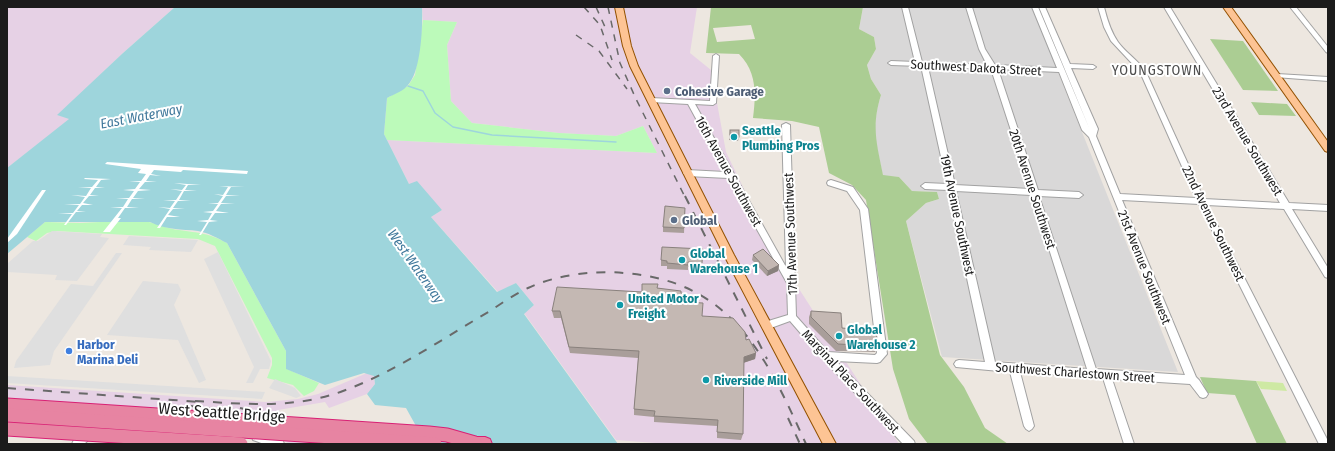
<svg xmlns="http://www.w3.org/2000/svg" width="1335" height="451" viewBox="0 0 1335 451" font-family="'Fira Sans Condensed',sans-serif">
  <rect width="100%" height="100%" fill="#ede7e0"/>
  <!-- residential -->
  <path fill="#d9d8d8" d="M 863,7 L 1032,7 L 1178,372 L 942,357 L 906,221 L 926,203 L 939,199 L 937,192 L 912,191 L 899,177 L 883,176 L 874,133 L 877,109 L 881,95 L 871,79 L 867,65 L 876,49 L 874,37 L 859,29 Z"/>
  <!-- industrial -->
  <g fill="#e6d1e5">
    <path d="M 7,7 L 175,7 L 123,53 L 58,115 L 70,119 L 7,168 Z"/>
    <path d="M 422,7 L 697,7 L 690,53 L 711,70 L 726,152 L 772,247 L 899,444 L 669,444 L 616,440 L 524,313 L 534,305 L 516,283 L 498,292 L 431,217 L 442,210 L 409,184 L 387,140 L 657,153 L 643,126 L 616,136 L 559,133 L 472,123 L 451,101 L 447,45 L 457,22 L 423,20 Z"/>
    <path d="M 367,373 L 374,376 L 375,384 L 367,394 L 329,408 L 325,402 L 278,410 L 334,444 L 290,444 L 265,431 L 7,399 L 7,385 L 266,402 L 298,399 L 318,394 Z"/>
  </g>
  <!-- grass -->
  <path fill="#cee9a3" d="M 1256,381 L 1283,383 L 1287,391 L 1261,389 Z"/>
  <!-- forest -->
  <g fill="#abcd93" fill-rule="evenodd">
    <path d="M 711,7 L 863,7 L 859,29 L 874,37 L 876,49 L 867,65 L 871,79 L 881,95 C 871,127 877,144 883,175 L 899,177 L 912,191 L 937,192 L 939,199 L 926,203 L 906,221 L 940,355 L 964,387 L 985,428 L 1008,444 L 928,444 L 909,419 L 893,369 L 866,200 L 852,185 L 829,173 L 819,127 L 792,121 L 753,118 C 756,94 757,72 739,54 L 706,53 ZM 751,25 L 755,39 L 717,42 L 713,28 Z"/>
    <path d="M 1210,39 L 1243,41 L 1278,91 L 1243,90 Z"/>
    <path d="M 1251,102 L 1287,104 L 1296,116 L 1259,115 Z"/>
    <path d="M 1200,377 L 1256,381 L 1287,444 L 1257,444 L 1235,395 L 1207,393 Z"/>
  </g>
  <!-- park -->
  <g fill="#bcfaba">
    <path d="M 423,20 L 457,22 L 447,45 L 451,101 L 472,123 L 559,133 L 616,136 L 643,126 L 657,153 L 387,140 L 384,134 L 387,98 L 408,86 L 415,75 Z"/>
    <path d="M 120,221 C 129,221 139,220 149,222 C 158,224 168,229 179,230 C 199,233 209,233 227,243 L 286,351 L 287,369 L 319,383 L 314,391 L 304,396 L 293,385 L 267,378 L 272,365 L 272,358 L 215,246 L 198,239 L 57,231 L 47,233 L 36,241 L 27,237 L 45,222 L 80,223 Z"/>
  </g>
  <!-- parking -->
  <g fill="#dfdfdf">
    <path d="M 52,231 L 102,234 L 100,237 L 109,238 L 77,281 L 55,280 L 57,275 L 7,272 L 7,264 L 33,241 L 38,241 Z"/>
    <path d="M 129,236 L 198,240 L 191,252 L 149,250 L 151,247 L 123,245 Z"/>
    <path d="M 218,252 L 271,361 L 269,369 L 260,369 L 253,383 L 246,383 L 254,367 L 204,259 Z"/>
    <path d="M 116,253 L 122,253 L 54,351 L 50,365 L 14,368 L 16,361 L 71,284 L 93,286 Z"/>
    <path d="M 143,281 L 178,284 L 181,290 L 174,305 L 206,380 L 199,383 L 178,340 L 107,335 Z"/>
    <path d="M 7,376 L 265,392 L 262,399 L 7,383 Z"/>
    <path d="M 275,379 L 295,388 L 301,396 L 296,398 L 269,388 Z"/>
  </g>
  <!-- water -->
  <path fill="#9ed5dc" d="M 175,7 L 422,7 C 423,25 421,72 408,85 C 404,91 394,94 387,98 L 384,134 L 409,184 L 417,181 L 442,210 L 431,217 L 497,292 L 516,283 L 534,305 L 524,314 L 618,444 L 426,444 L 406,408 L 375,405 L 367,394 L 375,384 L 374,376 L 364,373 L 325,385 L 286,369 L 286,351 L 227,243 C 217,238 209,233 198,231 C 182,229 165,230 150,222 L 45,222 L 7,254 L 7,168 L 69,119 L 57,115 L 123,53 Z"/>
  <!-- pier -->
  <g fill="#fff">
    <path d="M 107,162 L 248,171 L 247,174 L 183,170 L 181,172 L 154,170 L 151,174 L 161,176 L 150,175 L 146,181 L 157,182 L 145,182 L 139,189 L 151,190 L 138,191 L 133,198 L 145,199 L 132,199 L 127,207 L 139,208 L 125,208 L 118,218 L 121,218 L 110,232 L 103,232 L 122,208 L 110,207 L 123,207 L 128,199 L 116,198 L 129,198 L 134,191 L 123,190 L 135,189 L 140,182 L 129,181 L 141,181 L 146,174 L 138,173 L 141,169 L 105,164 Z"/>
    <path d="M 85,178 L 111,179 L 101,180 L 96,187 L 105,188 L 95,188 L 90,195 L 99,196 L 89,196 L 83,203 L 93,205 L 82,205 L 77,211 L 86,212 L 76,212 L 66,225 L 64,225 L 72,214 L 58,213 L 73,213 L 79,205 L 64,204 L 80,204 L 85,197 L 71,195 L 86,196 L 91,188 L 78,188 L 92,187 L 98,180 L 84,179 Z"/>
    <path d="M 174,183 L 201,185 L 188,185 L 185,190 L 197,191 L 184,191 L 179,200 L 191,201 L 178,201 L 173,208 L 185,209 L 173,209 L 168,215 L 180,217 L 167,217 L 160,228 L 157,228 L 170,209 L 158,207 L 170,208 L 175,201 L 163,200 L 176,200 L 182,191 L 170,189 L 182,190 L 186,185 Z"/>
    <path d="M 219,186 L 245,187 L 231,187 L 226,195 L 240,196 L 226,196 L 221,203 L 235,204 L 221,204 L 216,211 L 229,213 L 215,213 L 210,220 L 218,221 L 209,222 L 201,235 L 199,235 L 207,222 L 197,221 L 208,220 L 212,213 L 203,212 L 213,211 L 218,204 L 208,203 L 218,203 L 223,196 L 214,194 L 223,195 L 228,187 Z"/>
    <path d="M 42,190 L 46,190 L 17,234 L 7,243 L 7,239 Z"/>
  </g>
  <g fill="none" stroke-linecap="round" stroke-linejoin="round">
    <!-- stream -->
    <path stroke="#9ed5dc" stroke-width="1.5" d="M 408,86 L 423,91 L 435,113 L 453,127 L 492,135 L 616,142"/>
    <!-- minor casing -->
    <g stroke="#a2a2a2" stroke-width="2">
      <g id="minor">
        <path d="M 902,7 L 908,7 L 922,62 L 987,65 L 979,49 L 966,7 L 972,7 L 985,49 L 995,65 L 1057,68 L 1032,7 L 1038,7 L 1090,130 L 1039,7 L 1045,7 L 1070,64 L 1093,65 L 1096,67 L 1093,69 L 1071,68 L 1098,129 L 1096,136 L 1120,194 L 1196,198 L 1140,72 L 1111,41 L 1104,27 L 1098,7 L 1104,7 C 1107,19 1111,32 1118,42 C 1126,53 1138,60 1146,72 L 1204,199 L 1280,203 L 1164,7 L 1170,7 L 1289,203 L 1328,205 L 1328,211 L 1292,209 L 1328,268 L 1328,278 L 1325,277 L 1284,209 L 1207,205 L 1328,441 L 1328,444 L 1319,444 L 1199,204 L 1122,200 L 1196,377 L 1199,380 L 1208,394 L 1206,397 L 1203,398 L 1200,397 L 1190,384 L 1112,379 L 1134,444 L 1124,444 L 1103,378 L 1020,372 L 1034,426 L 1032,429 L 1029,431 L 1026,429 L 1024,426 L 1010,372 L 956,367 L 954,364 L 956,361 L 959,360 L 985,362 L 948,190 L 925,189 L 921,186 L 925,183 L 947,184 L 921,66 L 891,65 L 888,63 L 891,61 L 915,62 ZM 928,67 L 991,69 L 1030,189 L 955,185 ZM 998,69 L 1059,72 L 1082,130 L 1089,137 L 1185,375 L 1096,369 L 1039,196 L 1079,198 L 1083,195 L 1079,192 L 1038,190 ZM 956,191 L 1032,195 L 1087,369 L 995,362 Z"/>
        <path d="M 1290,7 L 1296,7 L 1328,47 L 1328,53 L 1326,52 Z"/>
        <path d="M 716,54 L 719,56 L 716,103 L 713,105 L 695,104 L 786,267 L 782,125 L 786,123 L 790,125 L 796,316 L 828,352 L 875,355 L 877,353 L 860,210 L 847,191 L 828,185 L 827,183 L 828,181 L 831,180 L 853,187 L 868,209 L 887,354 L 880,362 L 877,363 L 836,361 L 914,441 L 915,444 L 903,444 L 823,359 L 790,321 L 768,329 L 765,328 L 764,325 L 765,322 L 788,315 L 787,283 L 728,178 L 687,176 L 683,173 L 687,170 L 725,172 L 688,104 L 651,102 L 648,100 L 651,98 L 710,101 L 713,56 Z"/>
        <path d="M 1277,74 L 1328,77 L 1328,81 L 1275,77 L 1274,76 Z"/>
        <path d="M 107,420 L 136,427 L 139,429 L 141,432 L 139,435 L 136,437 L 107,430 L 94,435 L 84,444 L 72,444 C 77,431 95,425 107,420 Z"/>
        <path d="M 257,432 L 283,441 L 284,444 L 264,444 L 253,440 L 252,437 L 253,434 Z"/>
      </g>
    </g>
    <!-- major casing -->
    <g stroke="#925000" stroke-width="2">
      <g id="major">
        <path d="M 615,7 L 623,7 L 631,46 L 638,66 L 734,255 L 836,444 L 823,444 L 725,257 L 630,66 L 623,46 Z"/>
        <path d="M 1223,7 L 1231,7 L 1328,142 L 1328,152 L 1325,151 Z"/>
      </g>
    </g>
    <!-- highway casing -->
    <g stroke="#d82074" stroke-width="2">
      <path id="highway" d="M 465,437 L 485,437 L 490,439 L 492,444 L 458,444 L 460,439 Z"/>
    </g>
    <!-- minor -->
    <use href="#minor" fill="#fff" fill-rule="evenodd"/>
    <!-- major -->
    <use href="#major" fill="#fdc494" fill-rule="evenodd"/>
    <!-- highway -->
    <use href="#highway" fill="#e784a2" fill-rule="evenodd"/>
    <!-- rail-far1 -->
    <g stroke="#696969" stroke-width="1.5" stroke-dasharray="7 7" stroke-linecap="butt">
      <path d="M 584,7 L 600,25 L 612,60"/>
      <path d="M 596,7 L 605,27"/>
      <path d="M 608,7 L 620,63 L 636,99 L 685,197"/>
      <path d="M 576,35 L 599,51 L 627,89"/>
    </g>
    <!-- rail -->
    <g stroke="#696969" stroke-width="2" stroke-dasharray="9 9" stroke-linecap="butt">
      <path d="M 685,196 L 767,359"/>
      <path d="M 7,388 L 200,402"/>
      <path d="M 195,401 C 245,404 295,409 343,391 C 395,372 442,339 490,311 C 502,303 515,294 528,288 C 556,275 593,270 624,273 C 732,281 766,356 806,444"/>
      <path d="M 191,406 C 234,412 278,417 313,444"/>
      <path d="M 240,408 C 271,415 298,424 323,444"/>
      <path d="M 788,418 L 800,444"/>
    </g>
    <!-- highway-bridge casing -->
    <g stroke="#d82074" stroke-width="15" stroke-linecap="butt">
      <g id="highway-bridge">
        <path d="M 7,405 L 429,433 L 447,435 L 475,443"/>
        <path d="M 7,415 L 435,444"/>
        <path d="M 7,429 L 241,444"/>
      </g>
    </g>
    <!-- highway-bridge -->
    <use href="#highway-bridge" stroke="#e784a2" stroke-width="13"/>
  </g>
  <!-- wall -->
  <g fill="#a99e9a">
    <path d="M 730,130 L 739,137 L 738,141 L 729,140 Z"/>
    <path d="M 685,208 L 684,233 L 663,232 L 663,227 Z"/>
    <path d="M 753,255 L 779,265 L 778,271 L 767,276 L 752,260 Z"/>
    <path d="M 661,260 L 702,263 L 702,268 L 688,267 L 688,270 L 667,269 L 667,266 L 661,266 Z"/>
    <path d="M 658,288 L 681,293 L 685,302 L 702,316 L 746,340 L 756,353 L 755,359 L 743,363 L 743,434 L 741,440 L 717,438 L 717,426 L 654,422 L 654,417 L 634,415 L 634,409 L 638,358 L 570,353 L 561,318 L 554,318 L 552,311 Z"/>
    <path d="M 811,311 L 842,328 L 878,346 L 875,352 L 836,351 L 809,324 L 809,317 Z"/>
  </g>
  <!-- shaded-wall -->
  <g fill="#89817d">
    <path d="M 779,265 L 778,271 L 767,276 L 768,271 Z"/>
    <path d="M 756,353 L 755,359 L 743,363 L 744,357 Z"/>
  </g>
  <!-- building -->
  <g fill="#c4b8b3" stroke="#89817d">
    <rect x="730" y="130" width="9" height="7"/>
    <path d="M 665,206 L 685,208 L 684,228 L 663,227 Z"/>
    <path d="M 662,247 L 703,249 L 702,263 L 688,262 L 688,265 L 667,263 L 667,261 L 661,260 Z"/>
    <path d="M 763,249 L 779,265 L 768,271 L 753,255 Z"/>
    <path d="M 642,284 L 658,284 L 657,288 L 681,291 L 681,293 L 685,294 L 684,302 L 703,303 L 702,316 L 733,318 L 745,332 L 746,340 L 749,339 L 756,353 L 744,357 L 743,434 L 717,432 L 718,420 L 654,416 L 655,411 L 634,409 L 639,351 L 569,347 L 560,311 L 552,311 L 557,287 L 642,292 Z"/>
    <path d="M 811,311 L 841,313 L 842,328 L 876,331 L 878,346 L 838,344 L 811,317 Z"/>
  </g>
  <!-- markers -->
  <g fill="#5c6f8a" stroke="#fff" stroke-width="1.5">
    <circle cx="667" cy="91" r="4"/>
    <circle cx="674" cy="220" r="4"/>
  </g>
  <g fill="#0f9aa8" stroke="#fff" stroke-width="1.5">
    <circle cx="734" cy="137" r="4"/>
    <circle cx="682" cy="260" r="4"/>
    <circle cx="620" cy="305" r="4"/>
    <circle cx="839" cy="336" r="4"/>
    <circle cx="706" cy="380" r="4"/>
  </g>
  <circle fill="#3f7fe0" stroke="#fff" stroke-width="1.5" cx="69" cy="351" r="4"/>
  <g text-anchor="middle" stroke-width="4" stroke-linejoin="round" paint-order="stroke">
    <!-- street labels -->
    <g font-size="13" fill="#1b1b1b" stroke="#fff">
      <text transform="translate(976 67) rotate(3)" y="5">Southwest Dakota Street</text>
      <text transform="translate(1248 141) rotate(59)" y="5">23rd Avenue Southwest</text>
      <text transform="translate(729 171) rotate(61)" y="5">16th Avenue Southwest</text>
      <text transform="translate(1033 189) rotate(72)" y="5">20th Avenue Southwest</text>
      <text transform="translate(958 215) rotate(78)" y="5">19th Avenue Southwest</text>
      <text transform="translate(1214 223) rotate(64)" y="5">22nd Avenue Southwest</text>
      <text transform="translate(790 234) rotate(-92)" y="5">17th Avenue Southwest</text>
      <text transform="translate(1145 267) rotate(68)" y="5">21st Avenue Southwest</text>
      <text transform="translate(1075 372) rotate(4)" y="5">Southwest Charlestown Street</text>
      <text transform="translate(851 381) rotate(47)" y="5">Marginal Place Southwest</text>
    </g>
    <!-- service labels -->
    <g font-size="13" font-weight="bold" fill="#4e5e75" stroke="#fff" text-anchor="start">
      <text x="675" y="96">Cohesive Garage</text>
      <text x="682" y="225">Global</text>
    </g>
    <!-- culture labels -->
    <g font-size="13" font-weight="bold" fill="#0d838f" stroke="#fff" text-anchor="start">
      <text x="742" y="135">Seattle<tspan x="742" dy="15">Plumbing Pros</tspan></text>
      <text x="690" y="258">Global<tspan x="690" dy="15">Warehouse 1</tspan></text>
      <text x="628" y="303">United Motor<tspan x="628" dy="15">Freight</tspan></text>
      <text x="847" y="334">Global<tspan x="847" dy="15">Warehouse 2</tspan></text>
      <text x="714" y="385">Riverside Mill</text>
    </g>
    <!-- shop labels -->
    <g font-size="13" font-weight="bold" fill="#366cbe" stroke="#fff" text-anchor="start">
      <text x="77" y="349">Harbor<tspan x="77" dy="15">Marina Deli</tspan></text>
    </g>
    <!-- neighbourhood labels -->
    <g font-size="14" letter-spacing="1" fill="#4e4e4e" stroke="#fff">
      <text x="1157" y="75">YOUNGSTOWN</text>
    </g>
    <!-- water labels -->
    <g font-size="14" font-style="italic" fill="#41799c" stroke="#fff">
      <text transform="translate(141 116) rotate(-11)" y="5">East Waterway</text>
      <text transform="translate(416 266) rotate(55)" y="5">West Waterway</text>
    </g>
    <!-- near-street labels -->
    <g font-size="16" fill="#1b1b1b" stroke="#fff">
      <text transform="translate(222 412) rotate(4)" y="6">West Seattle Bridge</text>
    </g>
  </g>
  <!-- border -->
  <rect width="1335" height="451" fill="none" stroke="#1b1b1b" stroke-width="16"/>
</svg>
